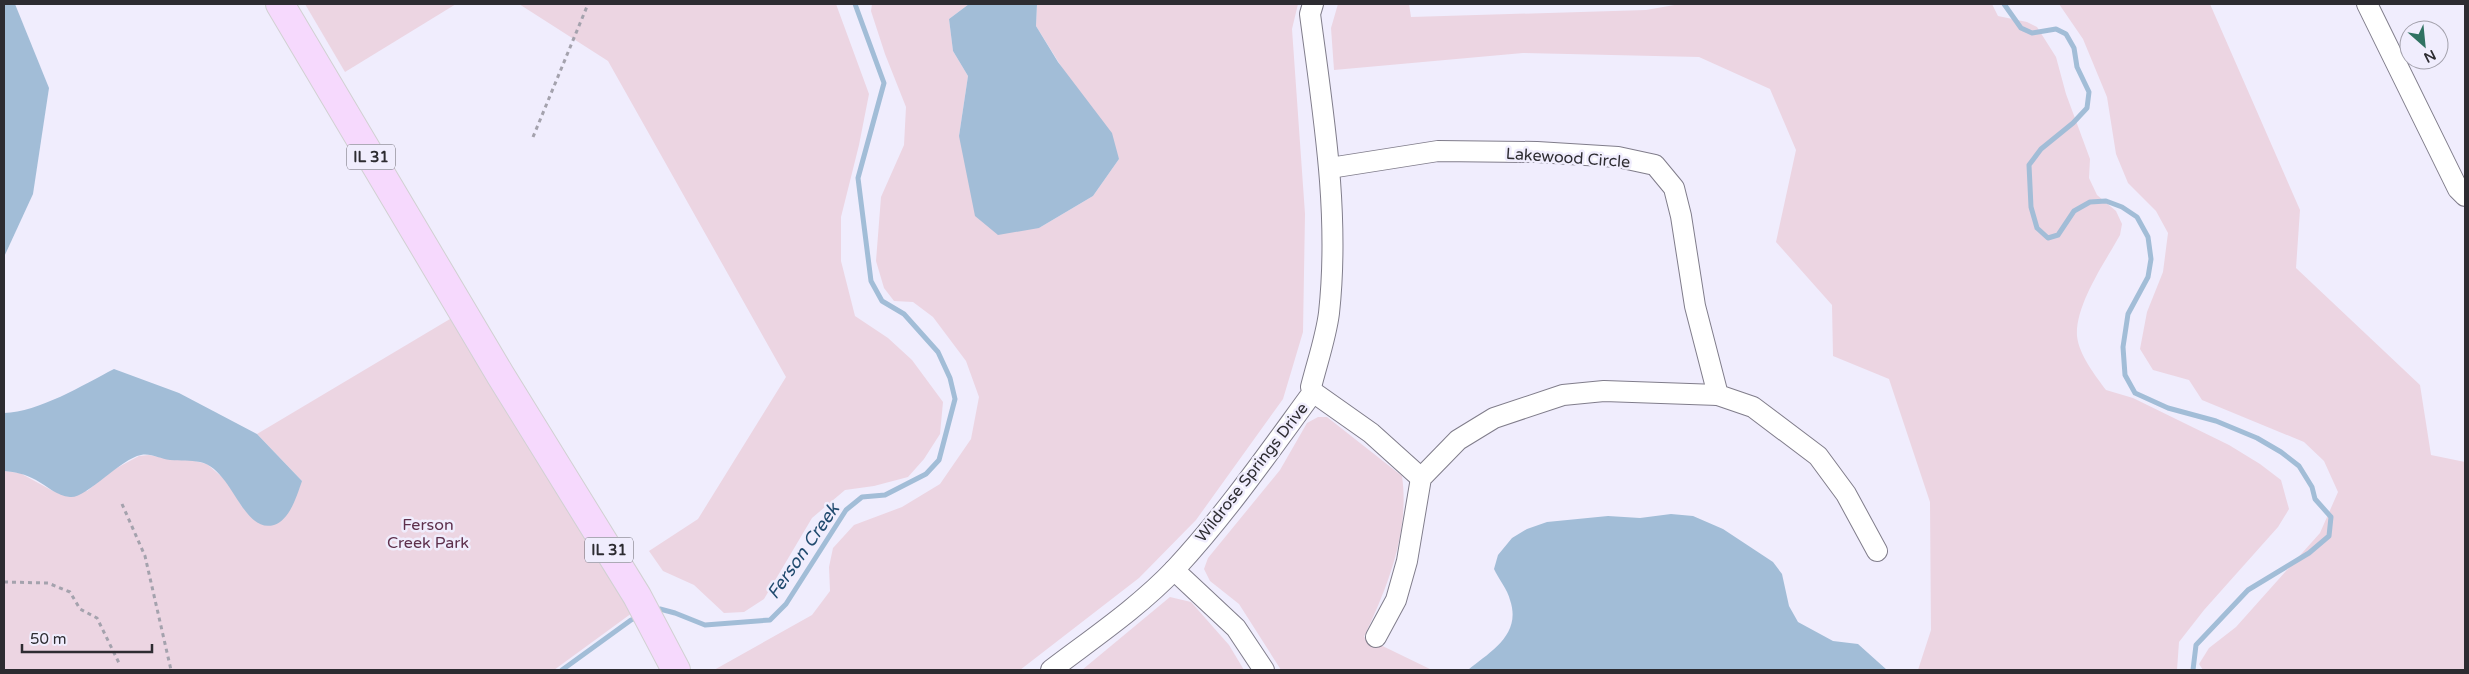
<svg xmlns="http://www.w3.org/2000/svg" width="2469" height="674" viewBox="0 0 2469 674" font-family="'Varela Round',sans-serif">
  <rect width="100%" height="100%" fill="#f0edfd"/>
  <!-- green -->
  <g fill="#ecd5e2">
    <path d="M 305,4 L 456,4 L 345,72 Z"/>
    <path d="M 519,4 L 836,4 L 869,94 L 859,145 L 841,217 L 841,261 L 855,316 L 888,338 L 912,360 L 943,402 L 940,434 L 924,459 L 908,477 L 874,486 L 845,490 L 812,518 L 764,599 L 744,612 L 724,613 L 694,585 L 663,571 L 649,551 L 698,519 L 786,377 L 608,61 Z"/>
    <path d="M 872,4 L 969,4 L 949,19 L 953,51 L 968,76 L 959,136 L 1039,228 L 1093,196 L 1119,159 L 1036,26 L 1037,4 L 1298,4 L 1292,29 L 1305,214 L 1303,332 L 1283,399 L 1196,520 L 1139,578 L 1020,670 L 714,670 L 812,615 L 830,591 L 829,567 L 833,548 L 854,525 L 902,507 L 940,484 L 971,439 L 979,397 L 966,361 L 933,317 L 913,302 L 894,301 L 884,288 L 876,261 L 881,197 L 904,145 L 906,107 L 885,54 L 871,11 Z"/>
    <path d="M 1338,4 L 1409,4 L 1411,17 L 1646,10 L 1680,4 L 1992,4 L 1998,16 L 2027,22 L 2037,27 L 2056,57 L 2066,94 L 2090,159 L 2089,178 L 2097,195 L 2116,211 L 2122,224 L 2120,235 C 2105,262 2075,305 2077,336 C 2079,355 2095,375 2106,390 L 2133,398 L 2229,445 L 2260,464 L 2281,480 L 2289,509 L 2278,527 L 2204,610 L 2179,642 L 2177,670 L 1918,670 L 1931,630 L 1930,502 L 1889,379 L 1833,356 L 1832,305 L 1776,242 L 1796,150 L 1770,89 L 1699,57 L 1523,53 L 1334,70 L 1331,28 Z"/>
    <path d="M 2059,4 L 2210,4 L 2300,210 L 2296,268 L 2420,385 L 2431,455 L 2465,462 L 2465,670 L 2203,670 L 2199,664 L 2209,648 L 2236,627 L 2320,533 L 2338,492 L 2324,461 L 2304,442 L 2202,400 L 2189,380 L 2153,370 L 2140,349 L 2147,312 L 2163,272 L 2168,233 L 2156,211 L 2128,183 L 2116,154 L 2107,97 L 2083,39 Z"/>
    <path d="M 455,316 L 632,613 L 554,670 L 4,670 L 4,471 L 20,473 L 53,491 L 87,491 L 113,470 L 139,456 L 149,455 L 174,460 L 187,459 L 207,464 L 222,477 L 234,491 L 242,507 L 302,481 L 257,434 Z"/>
    <path d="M 1318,417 L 1327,417 L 1402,476 C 1410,532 1387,588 1364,637 L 1432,670 L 1281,670 L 1239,604 L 1210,581 L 1204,569 L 1208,558 L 1280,470 L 1307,423 Z"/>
    <path d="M 1170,597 L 1191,602 L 1229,645 L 1244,670 L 1082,670 Z"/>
  </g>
  <!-- water -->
  <g fill="#a2bdd7">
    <path d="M 4,4 L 15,4 L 49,88 L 33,194 L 4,257 Z"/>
    <path d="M 969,4 L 1037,4 L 1036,26 L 1058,62 L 1112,133 L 1119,159 L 1093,196 L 1039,228 L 998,235 L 975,216 L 959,136 L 968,76 L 953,51 L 949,19 Z"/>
    <path d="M 114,369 L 179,393 L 257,434 L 302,481 C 297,495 290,520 274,525 C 242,534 233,469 200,462 C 190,460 181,461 170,460 C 160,459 151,453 141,455 C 120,459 86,499 70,497 C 57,496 47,486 36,480 C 25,474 16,472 4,471 L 4,413 C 39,412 83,385 114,369 Z"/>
    <path d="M 1671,514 L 1693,516 L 1723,529 L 1773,562 L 1782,574 L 1789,606 L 1798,622 L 1833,641 L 1858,644 L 1887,670 L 1468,670 C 1490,652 1522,635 1510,600 C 1508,590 1498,578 1494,569 L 1498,555 L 1512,538 L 1527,529 L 1547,522 L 1608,516 L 1640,518 Z"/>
  </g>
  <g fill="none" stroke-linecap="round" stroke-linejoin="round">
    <!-- stream -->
    <g stroke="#a2bdd7" stroke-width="5">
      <path d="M 2004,4 L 2021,28 L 2032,33 L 2056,29 L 2066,34 L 2074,48 L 2077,67 L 2089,92 L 2087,108 L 2073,123 L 2041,149 L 2029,165 L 2031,207 L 2037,228 L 2048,238 L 2058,235 L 2074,211 L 2090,202 L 2106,201 L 2122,207 L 2137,217 L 2148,237 L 2151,259 L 2148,277 L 2128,314 L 2123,347 L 2125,375 L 2135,393 L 2168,408 L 2216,421 L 2257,438 L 2281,452 L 2299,466 L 2312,487 L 2315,499 L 2331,517 L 2329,536 L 2309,553 L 2248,590 L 2196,645 L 2193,670"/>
      <path d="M 654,611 L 660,609 L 675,613 L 705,625 L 770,620 L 786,604 L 846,510 L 862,497 L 885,495 L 926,474 L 939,460 L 955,399 L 950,378 L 938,352 L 904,314 L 882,301 L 871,281 L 858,178 L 884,83 L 855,4"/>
      <path d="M 562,670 L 631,620 L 639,617"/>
    </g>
    <!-- minor casing -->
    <g stroke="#807d8b" stroke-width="22">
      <g id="minor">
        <path d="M 2367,4 L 2458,189 L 2465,196"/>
        <path d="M 1330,168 L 1438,151 L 1537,152 L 1618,157 L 1655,165 L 1674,188 L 1681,216 L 1695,306 L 1718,395 L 1753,407 L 1818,456 L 1846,494 L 1877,551"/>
        <path d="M 1313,392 L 1371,433 L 1421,478"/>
        <path d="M 1174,570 L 1236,628 L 1264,670"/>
        <path d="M 1376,637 L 1396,600 L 1407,561 L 1421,478 L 1458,440 L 1494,418 L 1563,395 L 1604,391 L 1718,395"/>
        <path d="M 1051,670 C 1093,638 1139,607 1175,569 C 1226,514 1269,452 1313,392 L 1311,387 C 1317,363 1326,337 1329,313 C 1340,212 1323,113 1310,14 L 1313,4"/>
      </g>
    </g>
    <!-- primary casing -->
    <g stroke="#d1d1d2" stroke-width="30">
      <path id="primary" d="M 280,4 L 501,376 L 637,596 L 676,670"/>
    </g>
    <!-- path -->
    <g stroke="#a4a2ad" stroke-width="3" stroke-dasharray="4 4" stroke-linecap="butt">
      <path d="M 533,137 L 588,4"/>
      <path d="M 122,504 L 145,556 L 171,670"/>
      <path d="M 4,582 L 48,583 L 70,592 L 80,609 L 97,618 L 119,663"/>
    </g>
    <!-- minor -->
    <use href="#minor" stroke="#fff" stroke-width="20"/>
    <!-- primary -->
    <use href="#primary" stroke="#f6d9fd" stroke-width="28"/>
  </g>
  <g text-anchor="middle" stroke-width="5" stroke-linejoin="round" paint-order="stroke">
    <!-- shield labels -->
    <g fill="#f0edfd" stroke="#68666e" stroke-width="1">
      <rect x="347" y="144.5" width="48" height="25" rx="4"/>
      <rect x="585" y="537.5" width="48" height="25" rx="4"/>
    </g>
    <g font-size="15" font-weight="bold" fill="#2d2c31">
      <text x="371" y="162">IL 31</text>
      <text x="609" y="555">IL 31</text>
    </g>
    <!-- street labels -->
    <g font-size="16" fill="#2d2c31" stroke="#f0edfd">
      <text transform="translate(1568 157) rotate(4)" y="6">Lakewood Circle</text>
      <text transform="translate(1251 472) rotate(-52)" y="6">Wildrose Springs Drive</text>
    </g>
    <!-- park labels -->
    <g font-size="16" fill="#5e304c" stroke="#f0edfd">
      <text x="428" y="530">Ferson<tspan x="428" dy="18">Creek Park</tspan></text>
    </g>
    <!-- water labels -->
    <g font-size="18" font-style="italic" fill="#214b6f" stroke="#f0edfd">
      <text transform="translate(803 551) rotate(-55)" y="6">Ferson Creek</text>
    </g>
  </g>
  <!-- border -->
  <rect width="2469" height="674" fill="none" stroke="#2d2c31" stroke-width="10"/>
  <!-- north arrow -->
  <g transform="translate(2424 45) rotate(153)"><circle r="24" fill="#f0edfd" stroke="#a2a0ab"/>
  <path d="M0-4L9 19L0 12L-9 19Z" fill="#307262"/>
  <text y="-8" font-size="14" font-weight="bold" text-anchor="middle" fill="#2d2c31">N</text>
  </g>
  <!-- scale -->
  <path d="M22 644v8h130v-8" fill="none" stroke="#2d2c31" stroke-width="2.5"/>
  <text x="30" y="644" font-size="15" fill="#2d2c31" stroke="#f0edfd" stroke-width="4" paint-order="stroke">50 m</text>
</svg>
